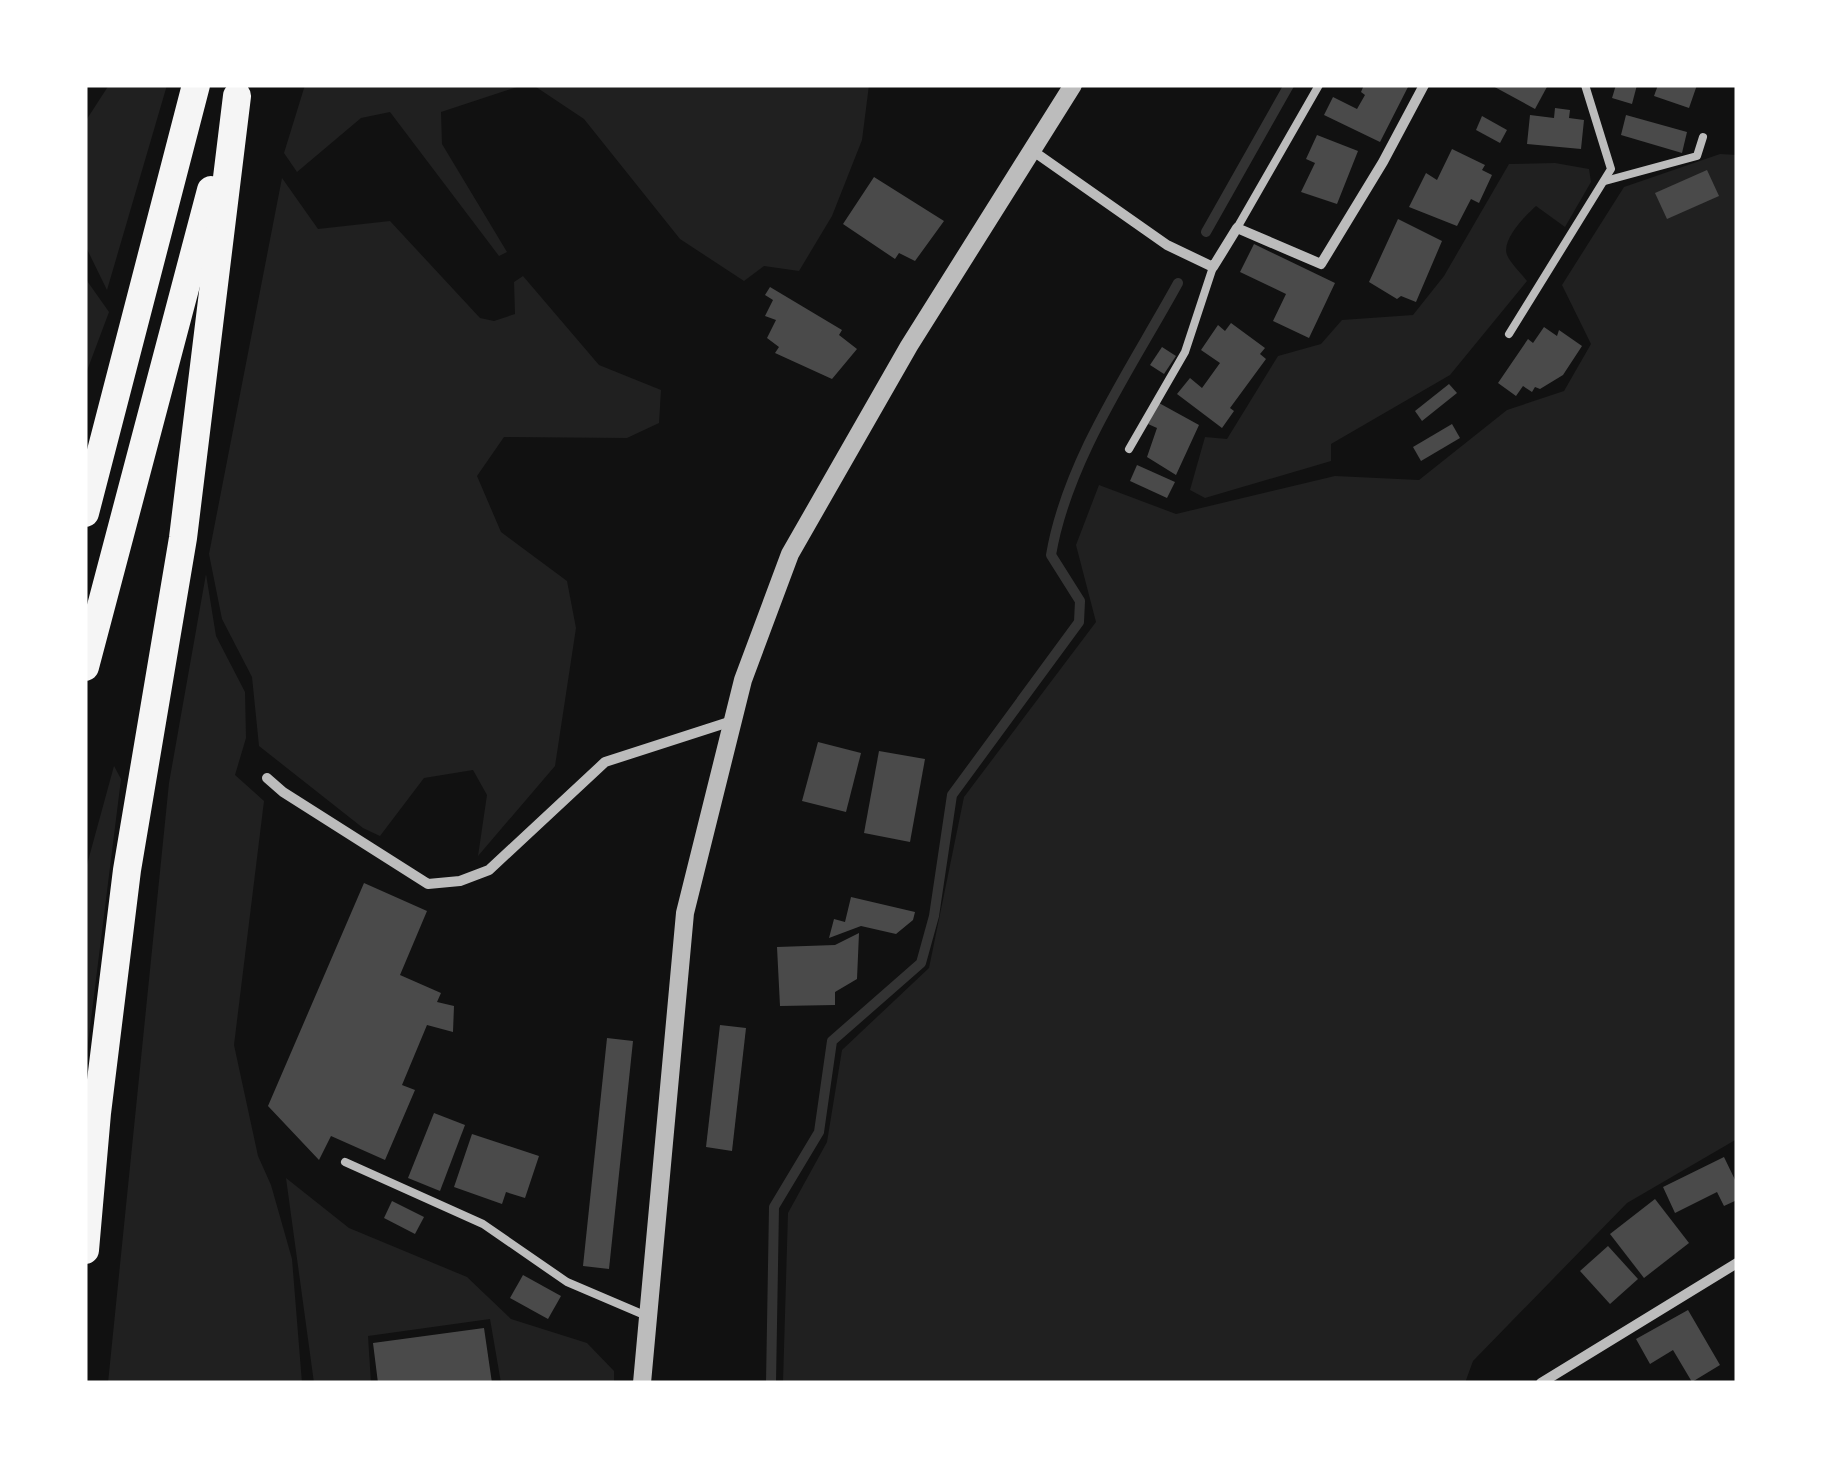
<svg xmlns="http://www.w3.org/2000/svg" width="1822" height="1468" viewBox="0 0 1822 1468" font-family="'Exo 2',sans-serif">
  <rect width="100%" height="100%" fill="#111"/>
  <!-- green -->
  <g fill="#202020">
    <path d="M 109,85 L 167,85 L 107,290 L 85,245 L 85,122 Z"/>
    <path d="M 305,85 L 523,85 L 441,112 L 442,144 L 507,252 L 499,256 L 390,112 L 361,118 L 297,172 L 284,153 Z"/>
    <path d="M 533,85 L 869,85 L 862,140 L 832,216 L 799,271 L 764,266 L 744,281 L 680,239 L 584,119 Z"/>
    <path d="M 1720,154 L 1737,155 L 1737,1139 L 1627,1203 L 1473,1361 L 1465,1383 L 783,1383 L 788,1213 L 827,1142 L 842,1050 L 929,968 L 964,797 L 1096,622 L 1076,545 L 1099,485 L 1176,514 L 1335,476 L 1419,480 L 1507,410 L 1564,391 L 1591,344 L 1562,285 L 1624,187 Z"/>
    <path d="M 1555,163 L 1589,169 L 1591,182 L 1565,227 L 1536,206 C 1526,215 1501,240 1507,255 C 1511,264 1521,273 1527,281 L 1450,375 L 1331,444 L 1331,461 L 1205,498 L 1190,490 L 1205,437 L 1227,439 L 1278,356 L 1321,344 L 1342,320 L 1413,315 L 1444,276 L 1509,164 Z"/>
    <path d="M 282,178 L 318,229 L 390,221 L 480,318 L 494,321 L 515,314 L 514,282 L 523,276 L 599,365 L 661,390 L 659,423 L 627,438 L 504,437 L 477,476 L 501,532 L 567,581 L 576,628 L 555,766 L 478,856 L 487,795 L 473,770 L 424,778 L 380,836 L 363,828 L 259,746 L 252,677 L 222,619 L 209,554 Z"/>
    <path d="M 85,278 L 109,312 L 85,376 Z"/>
    <path d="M 206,574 L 216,636 L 245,692 L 246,738 L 235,775 L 264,801 L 234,1045 L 258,1156 L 271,1185 L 292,1259 L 302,1383 L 108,1383 L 169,783 Z"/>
    <path d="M 114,766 L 121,779 L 85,1067 L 85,872 Z"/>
    <path d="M 286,1178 L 349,1228 L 467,1277 L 511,1319 L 587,1343 L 614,1371 L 614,1383 L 501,1383 L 490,1319 L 368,1336 L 371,1383 L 314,1383 Z"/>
  </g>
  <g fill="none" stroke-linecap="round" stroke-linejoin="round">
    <!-- stream -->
    <g stroke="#333" stroke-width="10">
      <path d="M 1206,232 L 1289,85"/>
      <path d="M 771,1383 L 774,1207 L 819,1132 L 832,1041 L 921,963 L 934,916 L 952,795 L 1079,622 L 1080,601 L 1051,555 C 1067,460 1132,367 1178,283"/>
    </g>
  </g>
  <!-- building -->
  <g fill="#4a4a4a">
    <path d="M 1364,85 L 1409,85 L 1380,142 L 1324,115 L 1333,97 L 1357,109 L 1365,95 L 1361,92 Z"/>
    <path d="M 1491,85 L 1548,85 L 1535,109 Z"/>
    <path d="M 1616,85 L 1637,85 L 1632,104 L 1612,98 Z"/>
    <path d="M 1658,85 L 1697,85 L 1689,108 L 1654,96 Z"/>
    <path d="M 1555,108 L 1570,110 L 1569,118 L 1584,120 L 1581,149 L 1527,144 L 1530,115 L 1554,118 Z"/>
    <path d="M 1626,115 L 1687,132 L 1682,153 L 1621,135 Z"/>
    <path d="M 1482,116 L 1507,130 L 1500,143 L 1476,130 Z"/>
    <path d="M 1317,135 L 1358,151 L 1337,204 L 1301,192 L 1315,163 L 1306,159 Z"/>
    <path d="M 1452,149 L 1485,165 L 1482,170 L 1492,175 L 1479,203 L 1471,199 L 1457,226 L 1409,207 L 1426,173 L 1437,180 Z"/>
    <path d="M 1707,170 L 1719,196 L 1667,219 L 1655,193 Z"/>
    <path d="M 874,177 L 944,221 L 915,261 L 899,253 L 895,259 L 843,224 Z"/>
    <path d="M 1398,219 L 1442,241 L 1416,302 L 1401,296 L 1397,299 L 1369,282 Z"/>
    <path d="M 1254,244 L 1335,283 L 1309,338 L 1273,321 L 1286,294 L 1240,272 Z"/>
    <path d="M 770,287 L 842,330 L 839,335 L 857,349 L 832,379 L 775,353 L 779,347 L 767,338 L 776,320 L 765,316 L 773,300 L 765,295 Z"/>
    <path d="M 1231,323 L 1265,348 L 1260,354 L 1266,359 L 1230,408 L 1234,411 L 1222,428 L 1177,394 L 1190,378 L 1202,388 L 1220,363 L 1201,350 L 1218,325 L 1225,331 Z"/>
    <path d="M 1544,327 L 1557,336 L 1559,330 L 1582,346 L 1563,375 L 1540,389 L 1535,387 L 1532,392 L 1523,386 L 1516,396 L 1498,383 L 1528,339 L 1533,343 Z"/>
    <path d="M 1162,347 L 1176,356 L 1164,374 L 1150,365 Z"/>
    <path d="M 1449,384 L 1457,393 L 1422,421 L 1415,411 Z"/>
    <path d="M 1159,403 L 1199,425 L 1176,475 L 1147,457 L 1157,428 L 1148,424 Z"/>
    <path d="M 1452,424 L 1460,438 L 1421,461 L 1413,447 Z"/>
    <path d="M 1137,465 L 1175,482 L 1167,498 L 1130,481 Z"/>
    <path d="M 818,742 L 861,753 L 846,812 L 802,801 Z"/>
    <path d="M 879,751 L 925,759 L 910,842 L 864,833 Z"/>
    <path d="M 364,883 L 427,911 L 400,975 L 441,993 L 437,1002 L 454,1006 L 453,1032 L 427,1025 L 402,1085 L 415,1090 L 385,1160 L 331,1136 L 319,1160 L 268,1106 Z"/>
    <path d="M 851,897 L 915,912 L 913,920 L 896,934 L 861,926 L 829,938 L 834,919 L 845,922 Z"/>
    <path d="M 859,933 L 857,979 L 835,992 L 835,1005 L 780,1006 L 777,947 L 835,945 Z"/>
    <path d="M 720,1025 L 746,1028 L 732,1151 L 706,1147 Z"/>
    <path d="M 607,1038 L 633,1041 L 609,1269 L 583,1266 Z"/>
    <path d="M 434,1113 L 465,1125 L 440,1191 L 408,1178 Z"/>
    <path d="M 472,1134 L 539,1156 L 525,1198 L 506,1192 L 502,1204 L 454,1187 Z"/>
    <path d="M 1724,1157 L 1737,1184 L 1737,1200 L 1724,1206 L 1717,1192 L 1675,1213 L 1663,1187 Z"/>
    <path d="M 1655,1199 L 1689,1243 L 1644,1278 L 1610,1234 Z"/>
    <path d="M 392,1201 L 424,1217 L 415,1234 L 384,1218 Z"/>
    <path d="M 1608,1246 L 1638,1279 L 1610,1304 L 1580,1271 Z"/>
    <path d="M 523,1275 L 561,1296 L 548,1319 L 510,1298 Z"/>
    <path d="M 1688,1310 L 1720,1365 L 1692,1382 L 1673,1350 L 1650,1364 L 1636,1339 Z"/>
    <path d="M 484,1328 L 492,1383 L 378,1383 L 373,1343 Z"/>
  </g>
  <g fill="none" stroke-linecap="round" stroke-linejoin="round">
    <!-- service -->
    <g stroke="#bcbcbc" stroke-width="8">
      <path d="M 1605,181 L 1697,156 L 1703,137"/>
      <path d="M 1237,228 L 1319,85"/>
      <path d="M 1509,334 L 1611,169 L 1585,85"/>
      <path d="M 1129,449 L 1185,352 L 1213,267"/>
      <path d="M 345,1162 L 483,1224 L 567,1282 L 649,1317"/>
    </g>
    <!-- minor -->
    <g stroke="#bcbcbc" stroke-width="10">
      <path d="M 1033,151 L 1167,245 L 1213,267 L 1237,228 L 1321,264 L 1383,162 L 1424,85"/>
      <path d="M 267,778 L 283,792 L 428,884 L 460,881 L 489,870 L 605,762 L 732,721"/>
      <path d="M 1541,1383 L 1737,1263"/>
    </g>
    <!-- tertiary -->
    <path stroke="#bcbcbc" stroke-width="18" d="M 642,1383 L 685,913 L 743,680 L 790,554 L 909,346 L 1073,85"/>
    <!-- trunk -->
    <g stroke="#f5f5f5" stroke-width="28">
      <path d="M 85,513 L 196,85"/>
      <path d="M 85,667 L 211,190"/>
      <path d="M 85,1250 L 97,1113 L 127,870 L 183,538 L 237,96"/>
    </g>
  </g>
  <!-- border -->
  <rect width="1822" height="1468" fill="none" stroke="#ffffff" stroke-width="175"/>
</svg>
